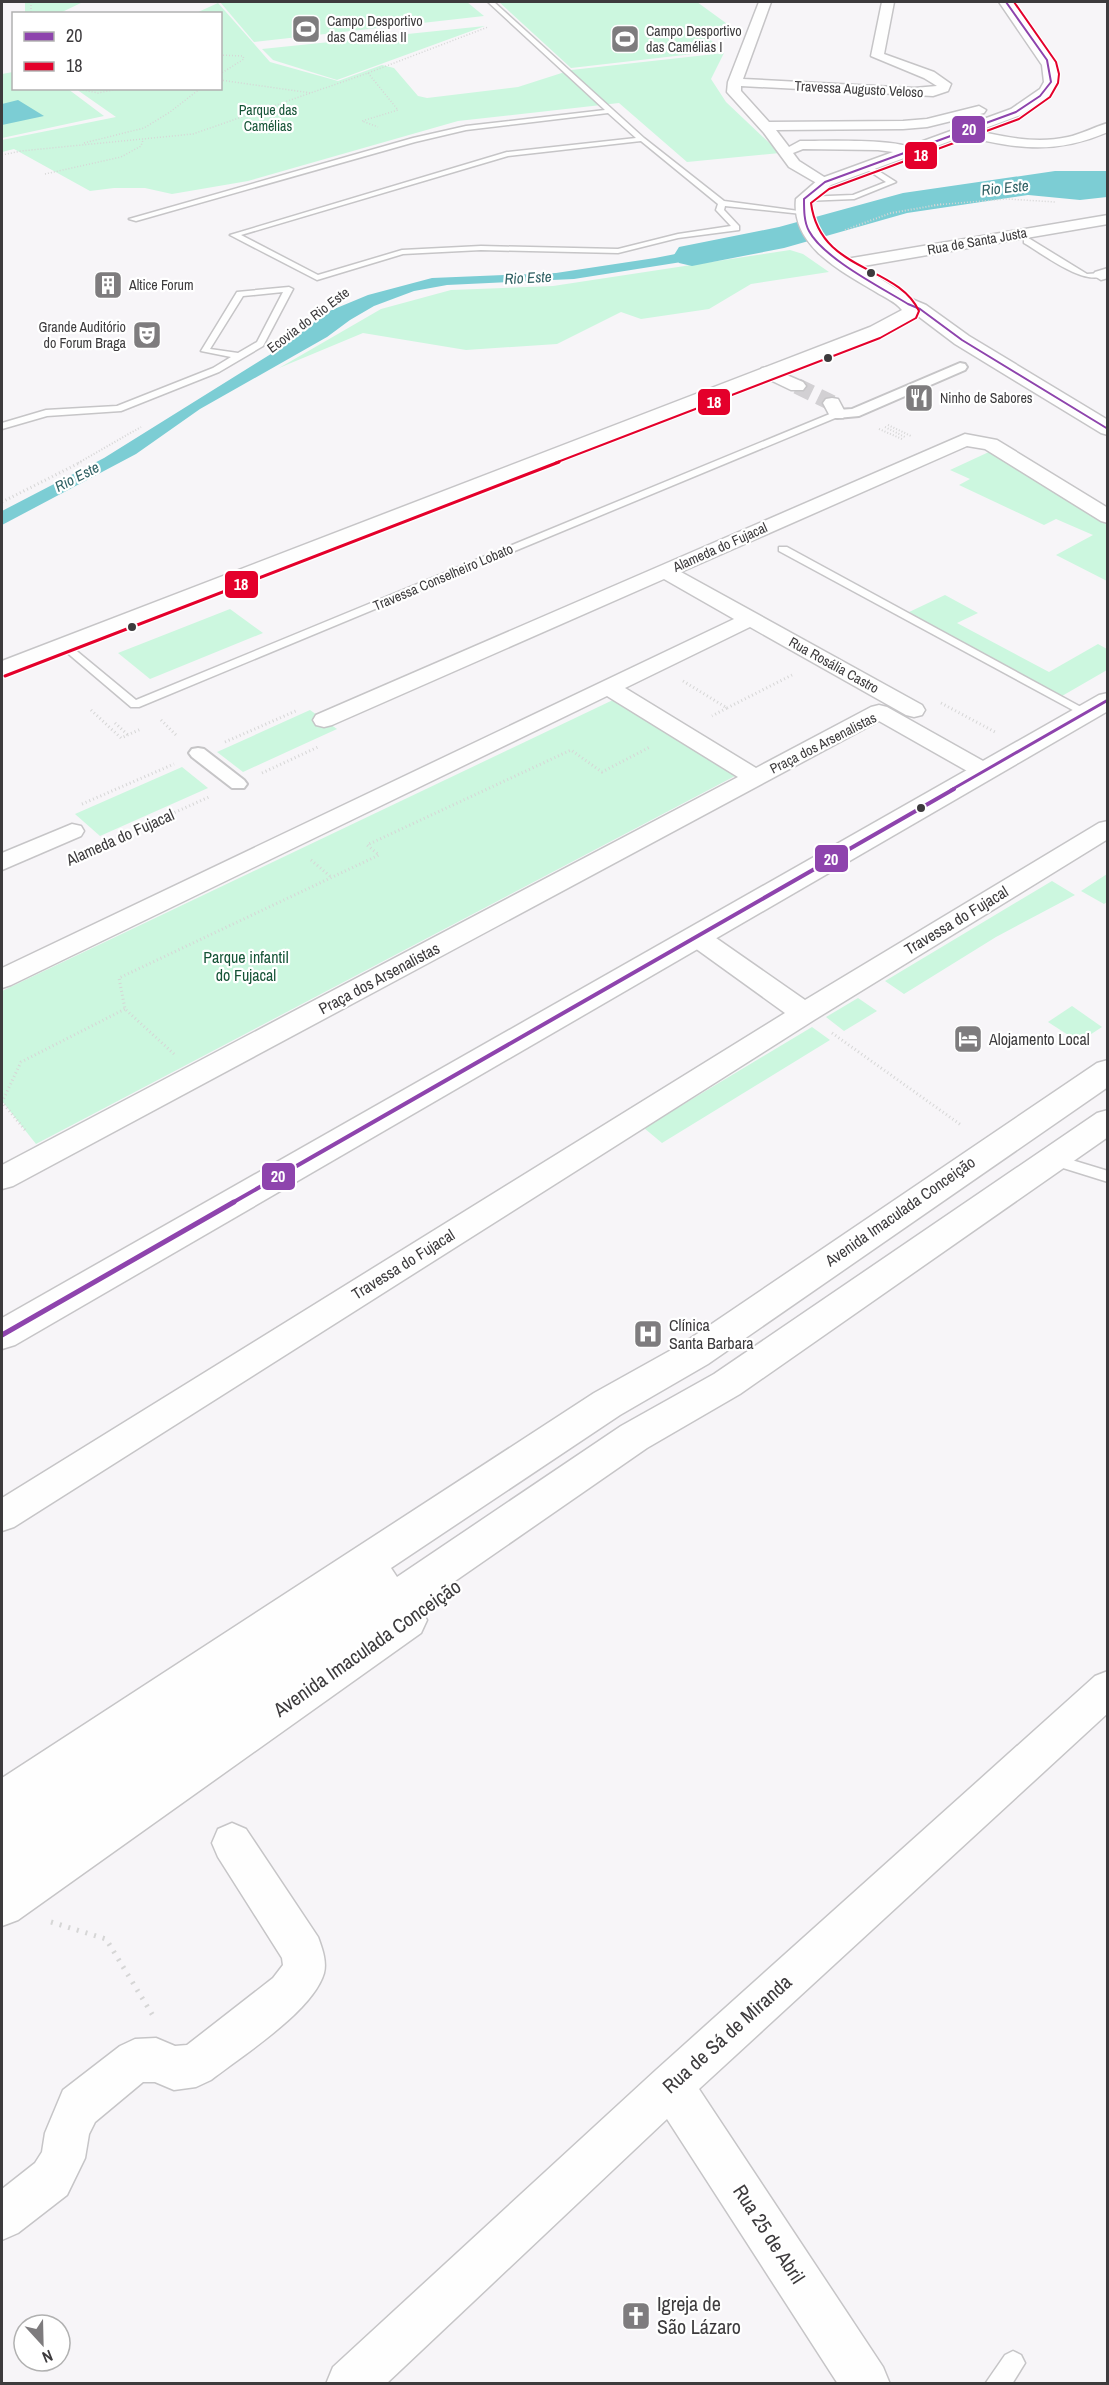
<svg xmlns="http://www.w3.org/2000/svg" width="1109" height="2385" viewBox="0 0 1109 2385" font-family="'Archivo Narrow',sans-serif">
  <rect width="100%" height="100%" fill="#f7f5f8"/>
  <!-- green -->
  <g fill="#ccf7df">
    <path d="M 25,2 L 83,2 L 60,13 L 25,13 Z"/>
    <path d="M 220,2 L 467,2 L 484,16 L 254,42 Z"/>
    <path d="M 499,2 L 697,2 L 730,26 L 699,30 L 721,49 L 719,51 L 571,68 Z"/>
    <path d="M 218,3 L 270,62 L 338,81 L 382,65 L 394,68 L 418,96 L 427,98 L 518,87 L 571,70 L 724,53 L 711,79 L 726,102 L 780,153 L 687,162 L 619,103 L 458,121 L 248,181 L 172,194 L 145,188 L 114,188 L 90,191 L 14,149 L 2,152 L 2,140 L 116,117 L 76,89 L 220,88 L 220,14 L 196,13 Z"/>
    <path d="M 485,26 L 337,80 L 273,60 L 262,49 Z"/>
    <path d="M 13,72 L 14,88 L 68,89 L 104,116 L 2,138 L 2,74 Z"/>
    <path d="M 790,250 L 803,254 L 829,272 L 751,284 L 709,309 L 641,319 L 621,312 L 557,344 L 466,350 L 363,333 L 279,368 L 381,309 L 451,290 L 553,286 Z"/>
    <path d="M 991,451 L 1107,525 L 1107,581 L 1056,555 L 1093,535 L 1056,519 L 1044,525 L 959,485 L 970,479 L 950,470 Z"/>
    <path d="M 945,595 L 978,613 L 957,623 L 1049,672 L 1098,644 L 1107,649 L 1107,670 L 1062,696 L 907,613 Z"/>
    <path d="M 230,609 L 263,633 L 150,679 L 118,653 Z"/>
    <path d="M 615,699 L 735,776 L 36,1144 L 2,1101 L 2,991 Z"/>
    <path d="M 310,710 L 337,729 L 243,772 L 217,752 Z"/>
    <path d="M 182,767 L 208,788 L 100,836 L 75,814 Z"/>
    <path d="M 1107,874 L 1107,902 L 1104,904 L 1081,891 Z"/>
    <path d="M 1052,881 L 1075,895 L 996,937 L 904,994 L 885,981 Z"/>
    <path d="M 858,998 L 877,1011 L 844,1031 L 826,1017 Z"/>
    <path d="M 1072,1006 L 1102,1027 L 1079,1042 L 1048,1022 Z"/>
    <path d="M 812,1027 L 830,1040 L 662,1143 L 644,1128 Z"/>
  </g>
  <!-- water -->
  <g fill="#7ccdd4">
    <path d="M 18,100 L 44,116 L 2,125 L 2,104 Z"/>
    <path d="M 1107,178 L 1107,197 L 1080,200 L 1018,194 L 919,206 L 858,221 L 828,233 L 827,215 L 1028,179 Z"/>
    <path d="M 780,229 L 789,245 L 574,279 L 447,285 L 414,291 L 374,306 L 350,320 L 327,337 L 200,409 L 136,454 L 2,525 L 2,511 L 104,458 L 287,344 L 327,312 L 368,295 L 432,278 L 556,273 L 655,258 L 742,241 Z"/>
  </g>
  <g fill="none" stroke-linecap="round" stroke-linejoin="round">
    <!-- river -->
    <path fill="#7ccdd4" fill-rule="evenodd" d="M 1055,171 L 1108,171 L 1108,191 L 1055,191 L 907,213 L 784,248 L 692,266 L 679,263 L 674,255 L 679,247 L 779,227 L 903,193 Z"/>
    <!-- minor-tunnel -->
    <path stroke="#d2d0d3" stroke-width="16" stroke-dasharray="16 8" stroke-linecap="butt" d="M 797,386 L 832,403"/>
    <!-- service casing -->
    <g stroke="#c6c5c7" stroke-width="3">
      <g id="service">
        <path d="M 488,2 L 494,2 L 644,138 L 724,201 L 806,212 L 802,214 L 725,206 L 724,210 L 739,226 L 739,230 L 678,238 L 618,253 L 481,250 L 403,254 L 317,280 L 230,235 L 507,152 L 636,138 L 608,113 L 466,130 L 415,142 L 136,221 L 129,219 L 413,138 L 466,126 L 605,110 ZM 641,141 L 718,204 L 716,210 L 731,226 L 678,234 L 618,249 L 481,246 L 402,250 L 318,275 L 241,235 L 508,156 Z"/>
        <path d="M 866,163 L 896,182 L 854,199 L 804,201 L 800,199 L 804,197 L 853,195 L 886,182 L 863,167 Z"/>
        <path d="M 1024,239 L 1030,239 L 1087,274 L 1101,273 L 1105,275 C 1085,287 1043,254 1024,243 Z"/>
        <path d="M 289,287 L 293,289 L 263,346 L 219,372 L 121,411 L 47,416 L 2,429 L 2,423 L 46,410 L 117,406 L 213,368 L 231,357 L 201,351 L 237,292 ZM 283,292 L 257,342 L 238,353 L 210,349 L 243,296 Z"/>
        <path d="M 837,411 L 842,414 L 840,416 L 139,707 L 131,707 L 58,645 L 59,643 L 67,643 L 136,700 Z"/>
        <path d="M 779,547 L 787,547 L 1092,713 L 1086,716 L 1082,715 L 779,551 Z"/>
        <path d="M 1052,1154 L 1108,1171 L 1108,1182 L 1047,1163 L 1045,1159 L 1047,1155 Z"/>
        <path d="M 1013,2351 L 1021,2355 L 1025,2363 L 1012,2384 L 985,2384 L 1005,2355 Z"/>
      </g>
    </g>
    <!-- pedestrian casing -->
    <g stroke="#c6c5c7" stroke-width="4">
      <g id="pedestrian">
        <path d="M 960,363 L 965,364 L 967,367 L 965,370 L 859,416 L 837,418 L 830,414 L 837,410 L 852,409 Z"/>
        <path d="M 198,748 L 204,749 L 244,780 L 247,784 L 244,788 L 232,788 L 192,757 L 189,753 L 192,749 Z"/>
      </g>
    </g>
    <!-- minor casing -->
    <g stroke="#c6c5c7" stroke-width="3">
      <g id="minor">
        <path d="M 759,2 L 771,2 L 743,79 L 914,88 L 937,86 L 924,78 L 871,56 L 882,2 L 894,2 L 884,54 L 934,72 L 951,84 L 948,91 L 933,96 L 741,86 L 741,91 L 769,122 L 903,121 L 927,119 L 979,106 L 986,110 L 984,113 L 927,127 L 903,129 L 776,130 L 789,147 L 800,141 C 820,141 904,138 915,150 L 908,154 L 878,150 L 803,149 L 793,153 L 799,161 L 832,182 L 830,185 L 820,185 L 789,167 L 764,133 L 727,92 L 728,82 Z"/>
        <path d="M 1108,123 L 1108,132 C 1053,156 1012,148 956,134 L 954,131 L 961,127 C 996,135 1032,145 1068,137 C 1082,134 1094,127 1108,123 Z"/>
        <path d="M 1108,215 L 1108,224 L 846,269 L 838,264 L 846,259 Z"/>
        <path d="M 1108,268 L 1108,278 L 1101,280 L 1093,275 L 1095,272 Z"/>
        <path d="M 768,367 L 803,382 L 806,386 L 803,390 L 791,390 L 762,376 L 759,372 L 762,368 Z"/>
        <path d="M 832,398 L 838,399 L 846,414 L 843,418 L 831,418 L 823,403 L 826,399 Z"/>
        <path d="M 965,434 L 997,440 L 1108,508 L 1108,523 L 1101,521 L 985,449 L 967,446 L 681,572 L 922,705 L 925,710 L 922,715 L 914,717 L 906,715 L 750,627 L 625,688 L 756,768 L 871,707 L 879,705 L 887,707 L 992,766 L 996,771 L 992,776 L 984,778 L 976,776 L 879,721 L 13,1186 L 2,1189 L 2,1165 L 738,777 L 607,696 L 11,985 L 2,988 L 2,968 L 734,619 L 664,579 L 332,725 L 324,727 L 316,725 L 313,720 L 316,715 Z"/>
        <path d="M 1108,821 L 1108,839 L 814,1020 L 14,1527 L 2,1531 L 2,1498 L 785,1013 L 688,943 L 684,937 L 688,931 L 697,929 L 706,931 L 805,1000 L 1099,823 Z"/>
        <path d="M 72,824 L 81,826 L 84,831 L 81,836 L 2,870 L 2,853 Z"/>
        <path d="M 1108,1671 L 1108,1713 L 699,2089 L 883,2367 L 890,2384 L 838,2384 L 667,2119 L 386,2384 L 326,2384 L 333,2367 L 656,2070 L 1095,1676 Z"/>
        <path d="M 232,1823 L 246,1829 L 318,1937 C 322,1948 327,1961 324,1973 C 313,2011 243,2055 211,2080 L 196,2087 L 174,2090 L 155,2082 L 143,2082 L 95,2122 L 89,2134 L 85,2158 L 67,2195 L 18,2233 L 2,2240 L 2,2189 L 35,2163 L 42,2152 L 45,2133 L 63,2090 L 120,2046 L 135,2039 L 156,2038 L 175,2046 L 187,2045 L 273,1978 L 283,1965 L 282,1958 L 218,1857 L 212,1843 L 218,1829 Z"/>
      </g>
    </g>
    <!-- secondary casing -->
    <g stroke="#c6c5c7" stroke-width="3">
      <g id="secondary">
        <path d="M 999,2 L 1012,2 L 1043,43 L 1056,65 L 1058,82 L 1050,95 L 1021,115 L 831,185 L 812,201 L 812,214 L 817,230 L 838,252 L 914,300 L 926,305 L 969,336 L 1108,420 L 1108,435 L 1101,433 L 955,344 L 918,316 L 884,335 L 2,676 L 2,661 L 870,327 L 902,310 C 896,302 884,297 876,292 C 841,271 791,246 796,199 L 819,179 L 1011,109 L 1040,89 L 1044,82 L 1042,65 Z"/>
        <path d="M 1108,693 L 1108,711 L 15,1345 L 2,1349 L 2,1318 L 1099,695 Z"/>
      </g>
    </g>
    <!-- primary casing -->
    <g stroke="#c6c5c7" stroke-width="3">
      <path id="primary" d="M 1108,1060 L 1108,1087 L 708,1364 L 620,1415 L 391,1568 L 397,1577 L 621,1426 L 714,1374 L 1097,1113 L 1108,1110 L 1108,1137 L 740,1394 L 647,1448 L 419,1606 L 427,1620 L 421,1633 L 18,1920 L 2,1926 L 2,1778 L 594,1393 L 682,1344 L 1097,1063 Z"/>
    </g>
    <!-- path-far3 -->
    <g stroke="#d6d6d6" stroke-width="1.5" stroke-dasharray="1 2" stroke-linecap="butt">
      <path d="M 31,2 L 31,14"/>
      <path d="M 220,55 L 243,56 L 244,59 L 220,74"/>
      <path d="M 368,73 L 398,110 L 362,121 L 378,127"/>
      <path d="M 220,80 L 311,93"/>
      <path d="M 74,88 L 98,93 L 122,88"/>
      <path d="M 84,143 L 144,128 L 170,112 L 201,88"/>
      <path d="M 2,155 L 21,151 L 193,134 L 368,73 L 488,27"/>
      <path d="M 45,174 L 121,157 L 141,146 L 143,140"/>
      <path d="M 934,205 L 1007,199 L 1055,202"/>
    </g>
    <!-- path-far2 -->
    <g stroke="#d6d6d6" stroke-width="2" stroke-dasharray="1 2" stroke-linecap="butt">
      <path d="M 845,230 L 891,213 L 943,204"/>
      <path d="M 295,332 L 341,295"/>
      <path d="M 888,425 L 911,436"/>
      <path d="M 885,427 L 905,437"/>
      <path d="M 879,429 L 902,439"/>
      <path d="M 78,463 L 141,427"/>
    </g>
    <!-- path-far1 -->
    <g stroke="#d6d6d6" stroke-width="3" stroke-dasharray="1 3" stroke-linecap="butt">
      <path d="M 2,502 L 81,462"/>
      <path d="M 683,681 L 727,708 L 712,716"/>
      <path d="M 941,703 L 995,732"/>
      <path d="M 727,708 L 792,675"/>
      <path d="M 91,710 L 121,738 L 141,729"/>
      <path d="M 161,720 L 177,736"/>
      <path d="M 115,723 L 128,735"/>
      <path d="M 225,742 L 298,710"/>
      <path d="M 262,773 L 318,747"/>
      <path d="M 82,804 L 174,764"/>
      <path d="M 98,847 L 209,797"/>
      <path d="M 311,860 L 331,877"/>
      <path d="M 832,1033 L 961,1125"/>
      <path d="M 174,1054 L 125,1009 L 119,978 L 379,855 L 367,845 L 571,750 L 602,772 L 650,747"/>
      <path d="M 25,1130 L 2,1102 L 21,1062 L 125,1009"/>
    </g>
    <!-- path -->
    <path stroke="#d6d6d6" stroke-width="5" stroke-dasharray="2 7" stroke-linecap="butt" d="M 51,1922 L 106,1939 L 155,2019"/>
    <!-- service -->
    <use href="#service" fill="#fefefe" fill-rule="evenodd"/>
    <!-- pedestrian -->
    <use href="#pedestrian" fill="#fefefe" fill-rule="evenodd"/>
    <!-- minor -->
    <use href="#minor" fill="#fefefe" fill-rule="evenodd"/>
    <!-- secondary -->
    <use href="#secondary" fill="#fefefe" fill-rule="evenodd"/>
    <!-- primary -->
    <use href="#primary" fill="#fefefe" fill-rule="evenodd"/>
    <!-- bus-1-far3 casing -->
    <g stroke="#fff" stroke-width="4.5">
      <path id="bus-1-far3" d="M 1006,2 L 1047,60 L 1051,82 L 1040,96 L 1016,112 L 825,182 L 804,199 C 804,210 804,222 809,231 C 823,258 882,288 908,304 L 920,309 L 962,340 L 1108,429"/>
    </g>
    <!-- bus-1-far2 casing -->
    <g stroke="#fff" stroke-width="6">
      <path id="bus-1-far2" d="M 951,790 L 1108,700"/>
    </g>
    <!-- bus-1-far1 casing -->
    <g stroke="#fff" stroke-width="8">
      <path id="bus-1-far1" d="M 232,1203 L 954,789"/>
    </g>
    <!-- bus-1 casing -->
    <g stroke="#fff" stroke-width="10">
      <path id="bus-1" d="M 2,1335 L 234,1202"/>
    </g>
    <!-- bus-2-far1 casing -->
    <g stroke="#fff" stroke-width="4.5">
      <path id="bus-2-far1" d="M 555,463 L 880,338 L 916,318 L 919,311 C 897,264 820,273 811,203 L 829,189 L 1019,119 L 1050,97 L 1058,83 L 1059,74 L 1056,62 L 1014,2"/>
    </g>
    <!-- bus-2 casing -->
    <g stroke="#fff" stroke-width="6">
      <path id="bus-2" d="M 5,676 L 559,462"/>
    </g>
    <!-- bus-1-far3 -->
    <use href="#bus-1-far3" stroke="#8e44ad" stroke-width="2"/>
    <!-- bus-1-far2 -->
    <use href="#bus-1-far2" stroke="#8e44ad" stroke-width="3"/>
    <!-- bus-1-far1 -->
    <use href="#bus-1-far1" stroke="#8e44ad" stroke-width="4"/>
    <!-- bus-1 -->
    <use href="#bus-1" stroke="#8e44ad" stroke-width="5"/>
    <!-- bus-2-far1 -->
    <use href="#bus-2-far1" stroke="#e4002b" stroke-width="2"/>
    <!-- bus-2 -->
    <use href="#bus-2" stroke="#e4002b" stroke-width="3"/>
  </g>
  <!-- icons -->
  <defs>
    <g id="stadium-square" transform="scale(1.5)"><rect x="-9" y="-9" width="18" height="18" rx="4" fill="#7e7c7e" stroke="#fff"/><path d="M0-5a6.5 5 0 1 0 0 10a6.5 5 0 1 0 0-10ZM-3.5-1.8h7v3.6h-7Z" fill="#fff"/></g>
    <g id="building-square" transform="scale(1.5)"><rect x="-9" y="-9" width="18" height="18" rx="4" fill="#7e7c7e" stroke="#fff"/><path d="M-4-6H4V6H1V3H-1V6H-4ZM-2.5-4.3h1.7v1.8h-1.7ZM.8-4.3h1.7v1.8H.8ZM-2.5-1h1.7V.8h-1.7ZM.8-1h1.7V.8H.8Z" fill="#fff"/></g>
    <g id="theatre-square" transform="scale(1.5)"><rect x="-9" y="-9" width="18" height="18" rx="4" fill="#7e7c7e" stroke="#fff"/><path d="M-5-5.5Q0-4 5-5.5V0Q5 5 0 6Q-5 5-5 0ZM-3.3-2.5H-1v1.5H-3.3ZM1-2.5H3.3v1.5H1ZM-2.8 1Q0 5.5 2.8 1Z" fill="#fff"/></g>
    <g id="restaurant-square" transform="scale(1.5)"><rect x="-9" y="-9" width="18" height="18" rx="4" fill="#7e7c7e" stroke="#fff"/><path d="M-5-6h1v4h1v-4h1v4h1v-4h1v5L-1.5 .5V6h-2V.5L-5-1ZM5-6V6H3V1.5H1.5Q1.5-4 5-6Z" fill="#fff"/></g>
    <g id="hotel-square" transform="scale(1.5)"><rect x="-9" y="-9" width="18" height="18" rx="4" fill="#7e7c7e" stroke="#fff"/><path d="M-6-4.5h1.5V1H6V5H4.5V3h-9V5H-6ZM-4 0a1.8 1.8 0 1 1 3.6 0ZM.5 0V-2.5h3Q6-2.5 6 0Z" fill="#fff"/></g>
    <g id="hospital-square" transform="scale(1.5)"><rect x="-9" y="-9" width="18" height="18" rx="4" fill="#7e7c7e" stroke="#fff"/><path d="M-5-5h3v3.5h4V-5h3V5h-3V1.5h-4V5h-3Z" fill="#fff"/></g>
    <g id="church-square" transform="scale(1.5)"><rect x="-9" y="-9" width="18" height="18" rx="4" fill="#7e7c7e" stroke="#fff"/><path d="M-1.2-6h2.4v3.5h3.3v2.4h-3.3V6h-2.4V-.1h-3.3v-2.4h3.3Z" fill="#fff"/></g>
  </defs>
  <g fill-rule="evenodd">
    <use href="#stadium-square" x="306" y="29"/>
    <use href="#stadium-square" x="625" y="39"/>
    <use href="#building-square" x="108" y="285"/>
    <use href="#theatre-square" x="147" y="335"/>
    <use href="#restaurant-square" x="919" y="398"/>
    <use href="#hotel-square" x="968" y="1039"/>
    <use href="#hospital-square" x="648" y="1334"/>
    <use href="#church-square" x="636" y="2316"/>
  </g>
  <!-- markers -->
  <g fill="#3d3b3d" stroke="#fff" stroke-width="2">
    <circle cx="871" cy="273" r="5"/>
    <circle cx="828" cy="358" r="5"/>
    <circle cx="132" cy="627" r="5"/>
    <circle cx="921" cy="808" r="5"/>
  </g>
  <g text-anchor="middle" stroke-width="4.5" stroke-linejoin="round" paint-order="stroke">
    <!-- far-poi labels -->
    <g font-size="14" fill="#3d3b3d" stroke="#fff" text-anchor="start">
      <text x="327" y="26">Campo Desportivo<tspan x="327" dy="16">das Camélias II</tspan></text>
      <text x="646" y="36">Campo Desportivo<tspan x="646" dy="16">das Camélias I</tspan></text>
      <text x="129" y="290">Altice Forum</text>
      <text x="126" y="332" text-anchor="end">Grande Auditório<tspan x="126" dy="16">do Forum Braga</tspan></text>
      <text x="940" y="403">Ninho de Sabores</text>
    </g>
    <!-- far-street labels -->
    <g font-size="14" fill="#3d3b3d" stroke="#fff">
      <text transform="translate(859 89) rotate(3)" y="5">Travessa Augusto Veloso</text>
      <text transform="translate(977 241) rotate(-10)" y="5">Rua de Santa Justa</text>
      <text transform="translate(308 320) rotate(-37)" y="5">Ecovia do Rio Este</text>
      <text transform="translate(720 547) rotate(-24)" y="5">Alameda do Fujacal</text>
      <text transform="translate(443 577) rotate(-23)" y="5">Travessa Conselheiro Lobato</text>
      <text transform="translate(834 665) rotate(29)" y="5">Rua Rosália Castro</text>
      <text transform="translate(823 743) rotate(-27)" y="5">Praça dos Arsenalistas</text>
    </g>
    <!-- far-park labels -->
    <g font-size="14" fill="#165437" stroke="#fff">
      <text x="268" y="115">Parque das<tspan x="268" dy="16">Camélias</tspan></text>
    </g>
    <!-- far-water labels -->
    <g font-size="15" font-style="italic" fill="#2f6063" stroke="#fff">
      <text transform="translate(1005 188) rotate(-6)" y="5">Rio Este</text>
      <text transform="translate(528 278) rotate(-3)" y="5">Rio Este</text>
      <text transform="translate(77 477) rotate(-27)" y="5">Rio Este</text>
    </g>
    <!-- street labels -->
    <g font-size="16" fill="#3d3b3d" stroke="#fff">
      <text transform="translate(120 837) rotate(-24)" y="6">Alameda do Fujacal</text>
      <text transform="translate(956 920) rotate(-31)" y="6">Travessa do Fujacal</text>
      <text transform="translate(379 978) rotate(-28)" y="6">Praça dos Arsenalistas</text>
      <text transform="translate(900 1211) rotate(-35)" y="6">Avenida Imaculada Conceição</text>
      <text transform="translate(403 1264) rotate(-32)" y="6">Travessa do Fujacal</text>
    </g>
    <!-- park labels -->
    <g font-size="16" fill="#165437" stroke="#fff">
      <text x="246" y="963">Parque infantil<tspan x="246" dy="18">do Fujacal</tspan></text>
    </g>
    <!-- poi labels -->
    <g font-size="16" fill="#3d3b3d" stroke="#fff" text-anchor="start">
      <text x="989" y="1045">Alojamento Local</text>
      <text x="669" y="1331">Clínica<tspan x="669" dy="18">Santa Barbara</tspan></text>
    </g>
    <!-- near-street labels -->
    <g font-size="20" fill="#3d3b3d" stroke="#fff">
      <text transform="translate(367 1648) rotate(-35)" y="7">Avenida Imaculada Conceição</text>
      <text transform="translate(727 2034) rotate(-42)" y="7">Rua de Sá de Miranda</text>
      <text transform="translate(769 2234) rotate(57)" y="7">Rua 25 de Abril</text>
    </g>
    <!-- near-poi labels -->
    <g font-size="20" fill="#3d3b3d" stroke="#fff" text-anchor="start">
      <text x="657" y="2311">Igreja de<tspan x="657" dy="23">São Lázaro</tspan></text>
    </g>
  </g>
  <g stroke="#fff" stroke-width="2">
    <rect x="951" y="115" width="35" height="29" rx="6" fill="#8e44ad"/>
    <rect x="904" y="141" width="34" height="29" rx="6" fill="#e4002b"/>
    <rect x="697" y="388" width="34" height="28" rx="6" fill="#e4002b"/>
    <rect x="224" y="570" width="35" height="29" rx="6" fill="#e4002b"/>
    <rect x="814" y="844" width="35" height="29" rx="6" fill="#8e44ad"/>
    <rect x="261" y="1162" width="35" height="29" rx="6" fill="#8e44ad"/>
  </g>
  <g font-size="16" text-anchor="middle" font-weight="bold" fill="#fff">
    <text x="969" y="135">20</text>
    <text x="921" y="161">18</text>
    <text x="714" y="408">18</text>
    <text x="241" y="590">18</text>
    <text x="831" y="865">20</text>
    <text x="278" y="1182">20</text>
  </g>
  <!-- border -->
  <rect width="1109" height="2385" fill="none" stroke="#3d3b3d" stroke-width="6"/>
  <!-- legend -->
  <rect x="12" y="12" width="210" height="78" fill="#ffffff" stroke="#b1b1b1" stroke-width="1.5"/>
  <rect x="24" y="32" width="30" height="9" fill="#8e44ad" stroke="#b1b1b1" stroke-width="1.5"/>
  <text x="66" y="42" font-size="18" fill="#3d3b3d">20</text>
  <rect x="24" y="62" width="30" height="9" fill="#e4002b" stroke="#b1b1b1" stroke-width="1.5"/>
  <text x="66" y="72" font-size="18" fill="#3d3b3d">18</text>
  <!-- north arrow -->
  <g transform="translate(42 2343) rotate(158)"><circle r="28" fill="#ffffff" stroke="#b1b1b1" stroke-width="1.5"/>
  <path d="M0-4.5L10 22L0 15L-10 22Z" fill="#7e7c7e"/>
  <text y="-9" font-size="16" font-weight="bold" text-anchor="middle" fill="#3d3b3d">N</text>
  </g>
</svg>
